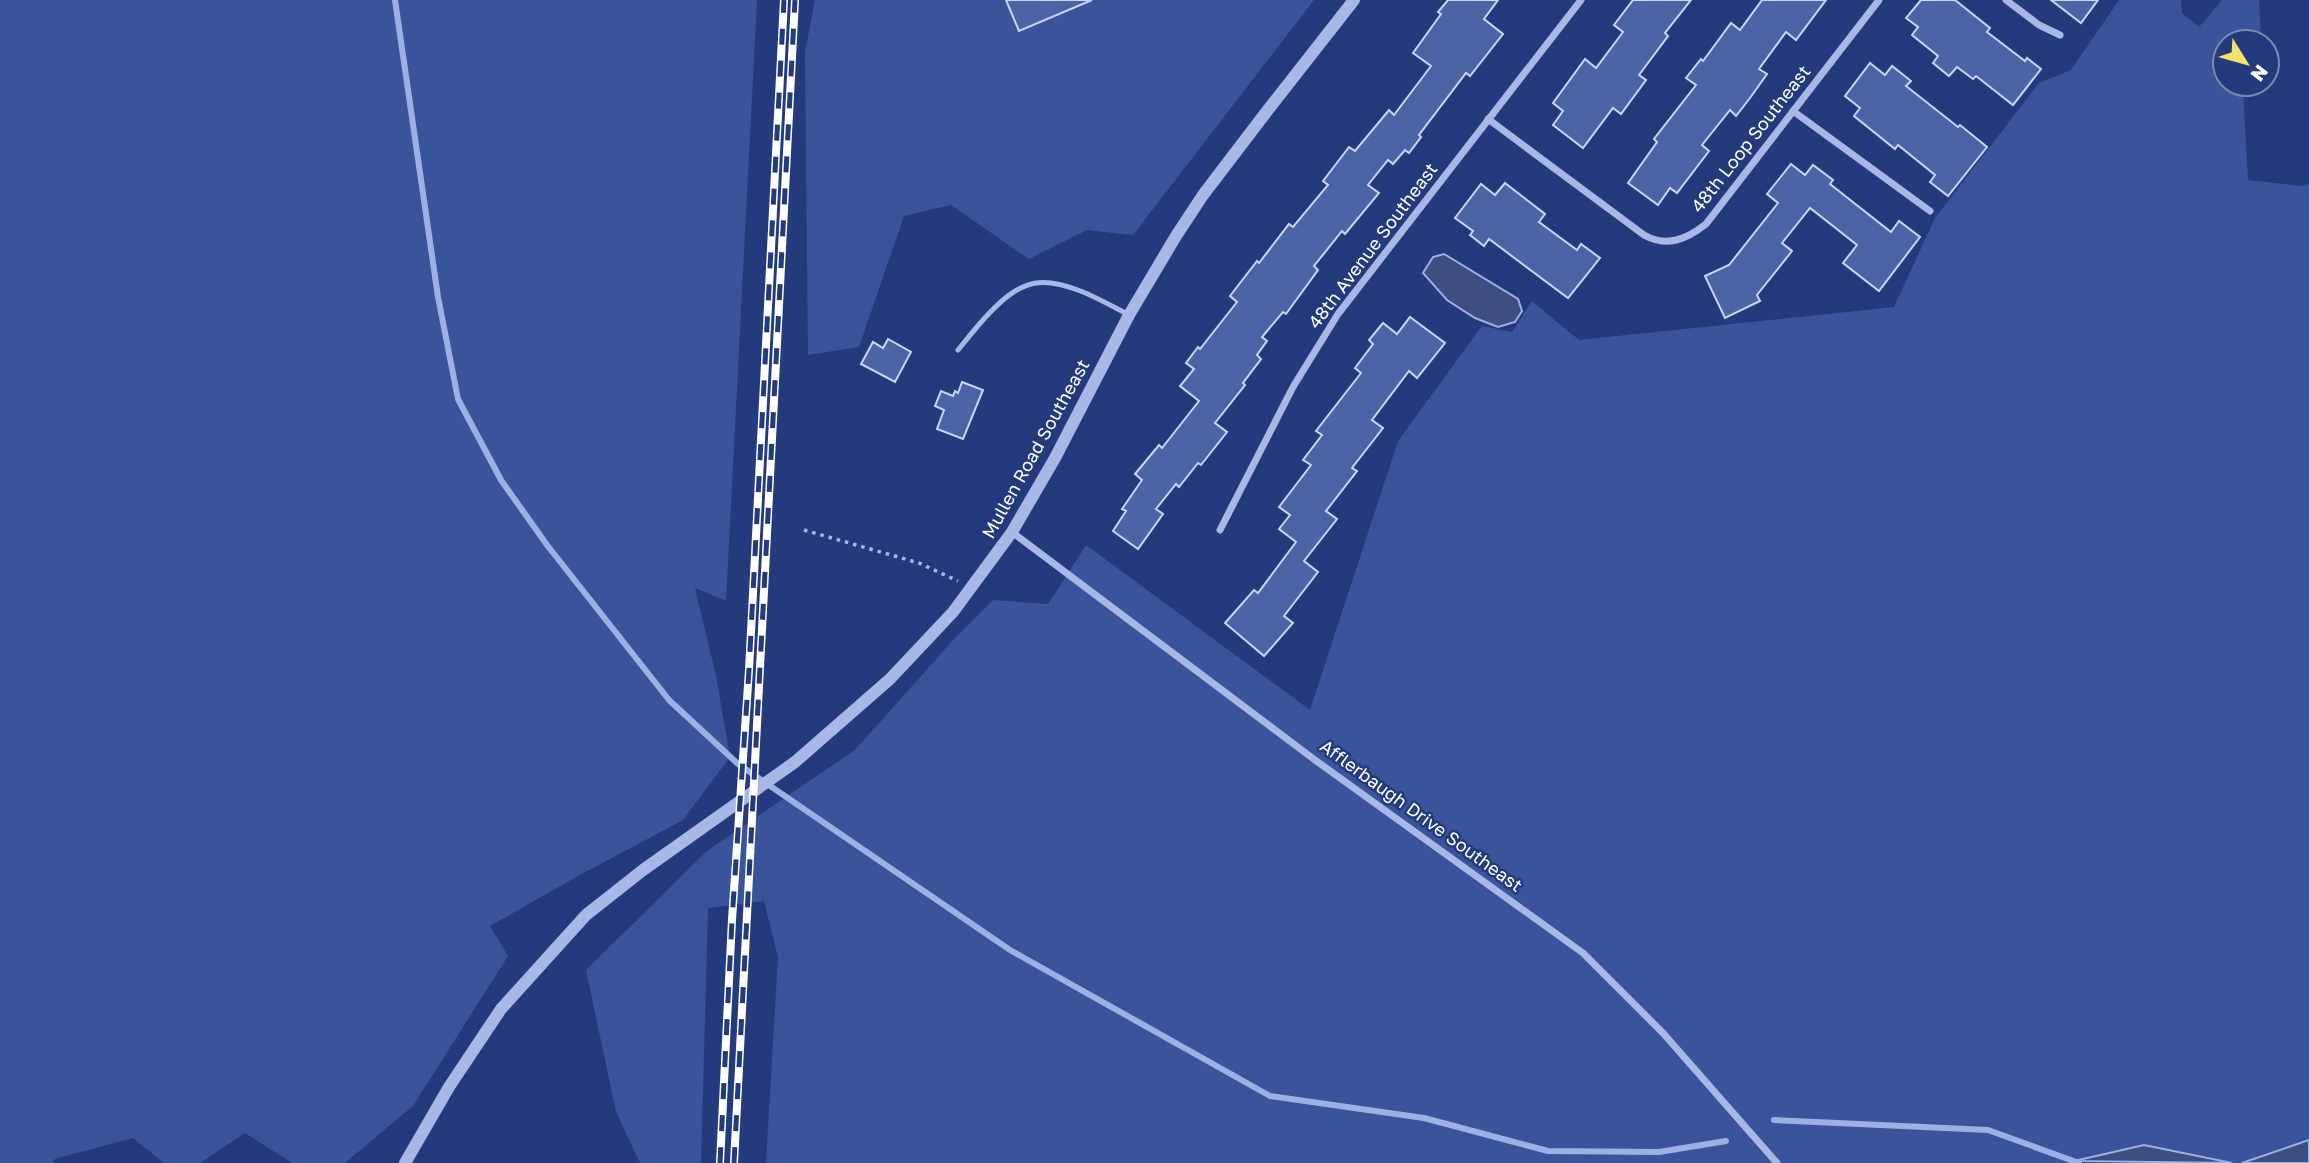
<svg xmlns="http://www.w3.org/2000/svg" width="2309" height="1163" viewBox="0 0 2309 1163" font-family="'Golos Text',sans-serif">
  <rect width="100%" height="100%" fill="#233a7d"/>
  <!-- green -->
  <g fill="#3a549c">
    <path d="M 0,0 L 757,0 L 726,601 L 695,588 L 716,676 L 730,757 L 683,820 L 578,876 L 490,926 L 508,956 L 413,1106 L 345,1163 L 292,1163 L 245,1133 L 200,1163 L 164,1163 L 133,1138 L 55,1159 L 52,1163 L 0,1163 Z"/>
    <path d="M 815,0 L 1314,0 L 1133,235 L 1087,230 L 1029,259 L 951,205 L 904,216 L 859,347 L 808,355 L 805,52 Z"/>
    <path d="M 2119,0 L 2181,0 L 2182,13 L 2199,27 L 2222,0 L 2259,0 L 2261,42 L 2225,42 L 2225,84 L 2247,84 L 2243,90 L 2248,180 L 2300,186 L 2309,184 L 2309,1140 L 2242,1163 L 2232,1163 L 2144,1145 L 2075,1161 L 2075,1163 L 766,1163 L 778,957 L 764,901 L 708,908 L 701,1163 L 640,1163 L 616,1112 L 586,970 L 708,850 L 855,750 L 954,639 L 993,600 L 1048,604 L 1086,545 L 1310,710 L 1398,441 L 1482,326 L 1512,332 L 1532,301 L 1579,340 L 1894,307 L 1935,218 L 2039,83 L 2071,70 Z"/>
  </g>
  <!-- water -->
  <g fill="#3d4e80" stroke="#9bb1e6" stroke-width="2">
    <path d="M 1444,254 L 1518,299 L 1522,311 L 1515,322 L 1498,327 L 1475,318 L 1447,300 L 1423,273 L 1433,257 Z"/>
    <path d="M 2309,1140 L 2309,1163 L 2242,1163 Z"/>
    <path d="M 2144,1145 L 2232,1163 L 2074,1161 Z"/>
  </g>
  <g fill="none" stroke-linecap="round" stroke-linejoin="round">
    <!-- stream -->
    <g stroke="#9bb1e6" stroke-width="6">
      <path d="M 395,0 L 438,297 L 458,399 L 501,480 L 547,545 L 669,700 L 738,764 L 1010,950 L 1270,1096 L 1424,1118 L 1548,1151 L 1659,1152 L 1726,1141"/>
      <path d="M 1774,1120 L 1988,1130 L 2079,1163"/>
    </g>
  </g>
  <!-- building -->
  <g fill="#4b64a6" stroke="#cad6f4" stroke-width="2">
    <path d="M 1006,0 L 1092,0 L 1019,31 Z"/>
    <path d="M 1448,0 L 1498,0 L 1484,19 L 1503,34 L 1470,76 L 1466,73 L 1419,135 L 1421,137 L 1409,153 L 1405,150 L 1393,164 L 1388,160 L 1368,185 L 1379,193 L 1345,234 L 1342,231 L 1314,266 L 1318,270 L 1286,314 L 1283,312 L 1262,337 L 1267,341 L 1257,355 L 1261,359 L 1243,383 L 1245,385 L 1215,423 L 1227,432 L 1201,465 L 1198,463 L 1179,487 L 1176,484 L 1156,509 L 1163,514 L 1138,549 L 1113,531 L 1126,511 L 1122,509 L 1142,480 L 1135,474 L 1159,445 L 1162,448 L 1199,401 L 1180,386 L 1194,369 L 1186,363 L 1198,347 L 1200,349 L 1237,302 L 1230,296 L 1257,261 L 1259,263 L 1289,224 L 1293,227 L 1328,185 L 1323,181 L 1349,147 L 1355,151 L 1389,110 L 1394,115 L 1431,66 L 1413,53 L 1441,14 L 1438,12 Z"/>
    <path d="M 1633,0 L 1691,0 L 1665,33 L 1668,36 L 1639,75 L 1646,80 L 1621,114 L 1613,108 L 1583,148 L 1553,125 L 1563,111 L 1553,103 L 1585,59 L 1596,68 L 1623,32 L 1614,25 Z"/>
    <path d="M 1762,0 L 1826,0 L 1796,40 L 1786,32 L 1759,69 L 1767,74 L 1750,98 L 1736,116 L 1730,110 L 1702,145 L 1709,151 L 1677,193 L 1670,188 L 1658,205 L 1628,183 L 1657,142 L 1654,139 L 1696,85 L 1686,78 L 1701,59 L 1703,61 L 1731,23 L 1740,30 Z"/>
    <path d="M 1921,0 L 1955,0 L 1990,28 L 1987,32 L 2025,61 L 2027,58 L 2041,69 L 2013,105 L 1976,76 L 1973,79 L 1957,67 L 1949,76 L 1933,63 L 1938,56 L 1912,35 L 1918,27 L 1906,18 Z"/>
    <path d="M 2051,0 L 2098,0 L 2081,23 Z"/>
    <path d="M 1870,63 L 1885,75 L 1892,66 L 1911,81 L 1906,86 L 1958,127 L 1960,125 L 1987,147 L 1948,196 L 1930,182 L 1935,175 L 1898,145 L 1895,149 L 1854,116 L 1860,108 L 1845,96 Z"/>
    <path d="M 1791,164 L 1805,175 L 1813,165 L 1833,180 L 1830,184 L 1891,232 L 1899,221 L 1920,237 L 1879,291 L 1843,263 L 1857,245 L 1810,208 L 1782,243 L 1792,251 L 1757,295 L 1760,301 L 1725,318 L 1705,276 L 1729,265 L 1778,203 L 1767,194 Z"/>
    <path d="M 1505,183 L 1545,214 L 1539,222 L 1577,250 L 1581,244 L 1600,258 L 1568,298 L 1489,239 L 1484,246 L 1470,235 L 1473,231 L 1455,218 L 1481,184 L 1495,195 Z"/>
    <path d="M 1410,317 L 1445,343 L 1417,378 L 1409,371 L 1372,420 L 1383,428 L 1352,468 L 1357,471 L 1326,511 L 1337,519 L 1304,561 L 1318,572 L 1284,616 L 1293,623 L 1264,656 L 1225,623 L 1254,590 L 1258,593 L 1296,542 L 1279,529 L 1290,515 L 1279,507 L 1311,465 L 1303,460 L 1322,435 L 1316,431 L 1361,373 L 1355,368 L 1373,344 L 1369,340 L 1383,323 L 1397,334 Z"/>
    <path d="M 888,339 L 911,352 L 895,382 L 861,364 L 873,342 L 883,348 Z"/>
    <path d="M 962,382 L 983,390 L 963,439 L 937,429 L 944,410 L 935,406 L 941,391 L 953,396 L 955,391 L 958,393 Z"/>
  </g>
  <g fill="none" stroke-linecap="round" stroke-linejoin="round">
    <!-- path -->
    <path stroke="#a7b8e6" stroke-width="3.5" stroke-dasharray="3.5 5" stroke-linecap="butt" d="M 804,530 L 919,563 L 958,581"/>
    <!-- service -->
    <path stroke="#a7b8e6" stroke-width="5" d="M 958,350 C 976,328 1006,287 1036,283 C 1066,279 1104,302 1129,315"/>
    <!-- minor -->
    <g stroke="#a7b8e6" stroke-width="7">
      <path d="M 2006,0 L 2039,25 L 2060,35"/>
      <path d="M 1793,111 L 1930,211"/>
      <path d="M 1488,119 L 1644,235 C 1667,248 1687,239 1706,224 L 1879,0"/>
      <path d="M 1220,530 L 1293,387 L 1338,314 L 1581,0"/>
      <path d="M 1012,532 L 1315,760 L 1583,953 L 1663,1033 L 1777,1163"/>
    </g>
    <!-- tertiary -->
    <path stroke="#a7b8e6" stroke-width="12" d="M 405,1163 L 449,1087 L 501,1009 L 586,915 L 643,870 L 795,762 L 890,679 L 953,612 L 1012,532 L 1055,458 L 1129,315 L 1176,236 L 1203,195 L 1264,115 L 1354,0"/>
    <!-- rail casing -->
    <g stroke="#fff" stroke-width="8">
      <g id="rail">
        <path d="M 720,1163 L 732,920 L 749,670 L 784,0"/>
        <path d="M 734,1163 L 795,0"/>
      </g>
    </g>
    <!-- rail -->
    <use href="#rail" stroke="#233a7d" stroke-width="5" stroke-dasharray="16" stroke-linecap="butt"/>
  </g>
  <g text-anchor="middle" stroke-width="5" stroke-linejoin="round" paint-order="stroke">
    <!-- street labels -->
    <g font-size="18" fill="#fff" stroke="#233a7d">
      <text transform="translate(1751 139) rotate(-52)" y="6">48th Loop Southeast</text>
      <text transform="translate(1373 246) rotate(-53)" y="6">48th Avenue Southeast</text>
      <text transform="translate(1036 449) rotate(-61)" y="6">Mullen Road Southeast</text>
      <text transform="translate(1421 816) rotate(36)" y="6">Afflerbaugh Drive Southeast</text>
    </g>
  </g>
  <!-- north arrow -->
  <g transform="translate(2246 63) rotate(127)"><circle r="33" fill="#233a7d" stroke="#7b89b1" stroke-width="2"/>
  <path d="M0-5L12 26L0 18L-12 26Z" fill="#f0e26a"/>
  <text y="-10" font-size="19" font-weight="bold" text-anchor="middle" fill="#ffffff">N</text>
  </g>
</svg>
